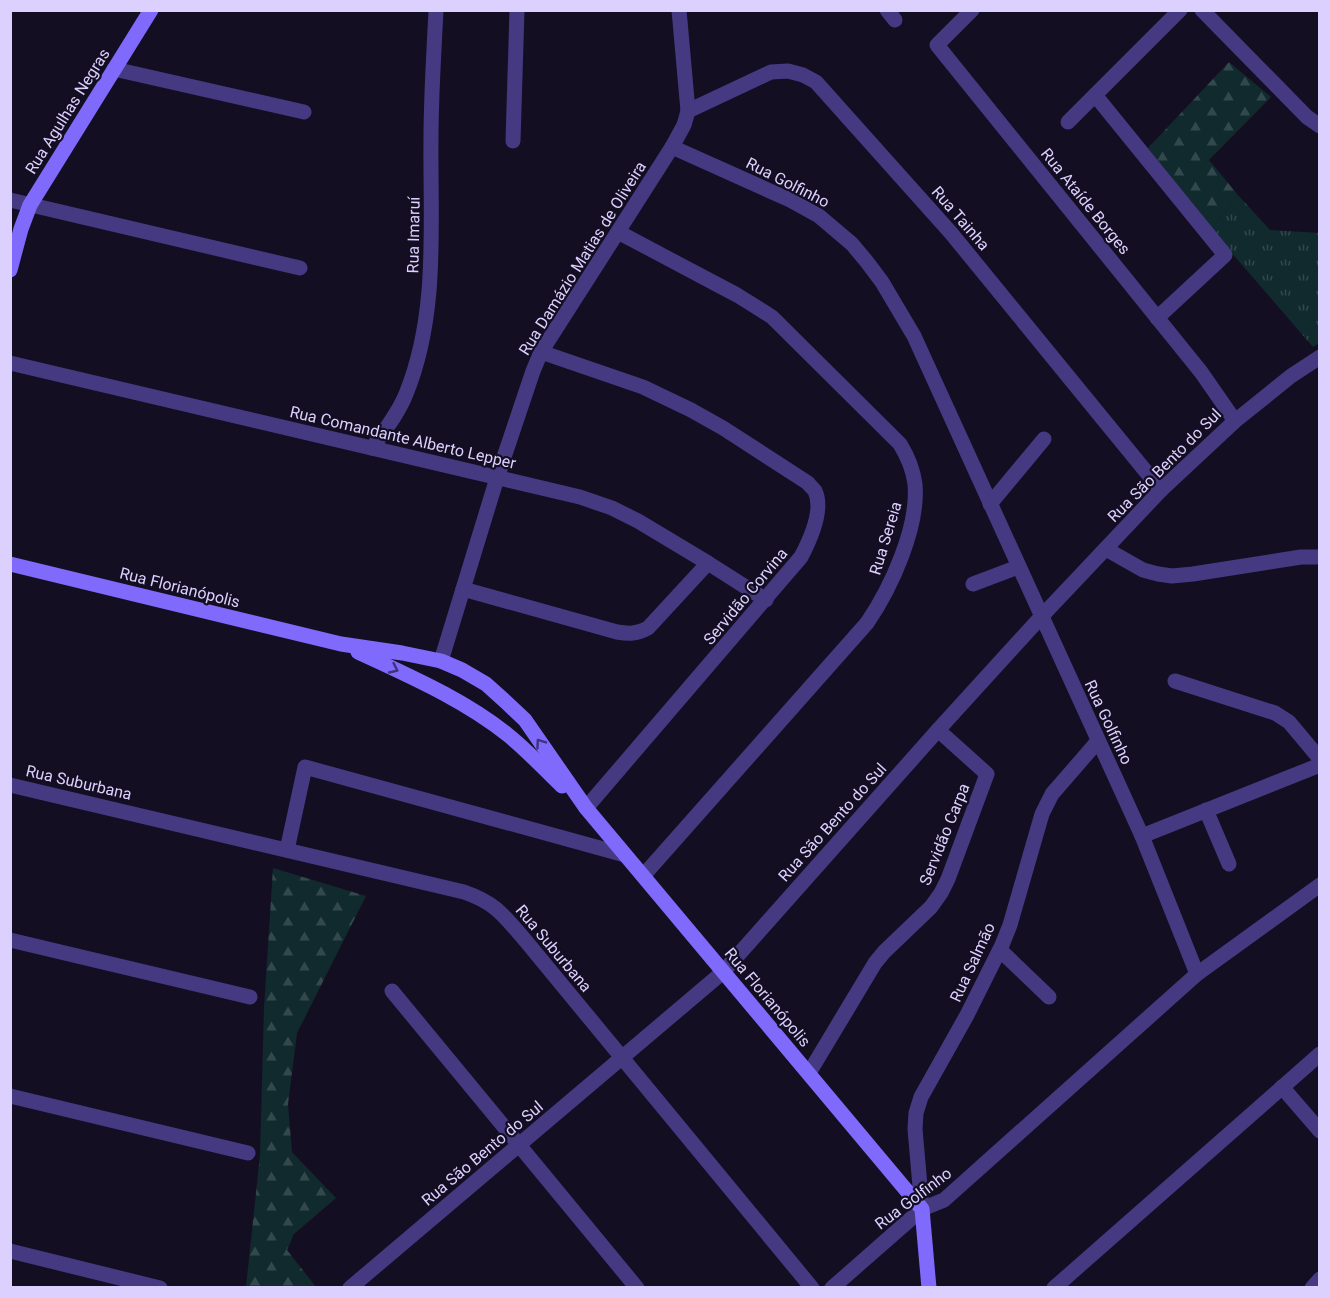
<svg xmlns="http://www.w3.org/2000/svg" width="1330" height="1298" viewBox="0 0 1330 1298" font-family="Roboto,sans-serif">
  <defs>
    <pattern id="grass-tufts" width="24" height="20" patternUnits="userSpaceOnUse" patternTransform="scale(1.5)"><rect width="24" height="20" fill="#112a2d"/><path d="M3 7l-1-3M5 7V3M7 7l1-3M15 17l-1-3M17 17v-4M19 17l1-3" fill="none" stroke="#33484c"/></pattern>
    <pattern id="forest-firs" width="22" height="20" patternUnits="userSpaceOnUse" patternTransform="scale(1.5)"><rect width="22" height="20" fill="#112a2d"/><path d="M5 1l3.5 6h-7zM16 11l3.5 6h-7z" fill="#33484c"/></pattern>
  </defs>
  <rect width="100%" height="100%" fill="#140e23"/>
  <!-- grass -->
  <path fill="url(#grass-tufts)" d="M 1238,195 L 1270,230 L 1319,233 L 1319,343 L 1313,347 L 1211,229 Z"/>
  <!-- forest -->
  <g fill="url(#forest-firs)">
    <path d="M 1229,62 L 1271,97 L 1209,160 L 1238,195 L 1211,229 L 1148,148 Z"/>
    <path d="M 273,868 L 366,896 L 297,1033 L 288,1104 L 292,1152 L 336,1198 L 294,1234 L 287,1250 L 316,1287 L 246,1287 L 260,1155 L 264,1008 Z"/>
  </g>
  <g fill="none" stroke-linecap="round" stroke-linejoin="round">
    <!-- street -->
    <g stroke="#453a81" stroke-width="15">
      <path d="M 887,10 L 895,20"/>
      <path d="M 972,10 L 937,45 L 1201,372 L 1235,421"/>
      <path d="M 1202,10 L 1307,117 L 1320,126"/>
      <path d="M 114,69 L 304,112"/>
      <path d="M 1095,95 L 1225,255 L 1157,318"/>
      <path d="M 688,111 L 771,72 L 788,71 L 803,75 L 816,82 L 951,233 L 1161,490"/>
      <path d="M 1068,122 L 1180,10"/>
      <path d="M 513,141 L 517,10"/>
      <path d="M 672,147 L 790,200 L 819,216 L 852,244 L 867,262 L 882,282 L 914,336 L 1142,836 L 1197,974 L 944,1200 L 922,1209 L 832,1288"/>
      <path d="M 10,200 L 300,268"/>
      <path d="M 618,232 L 737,295 L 772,317 L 900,444 C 908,457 913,469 915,484 C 919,527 891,588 867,623 L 643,876"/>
      <path d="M 541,352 L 643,387 L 691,410 L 723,428 L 808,483 C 810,486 813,488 815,491 C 824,510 810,540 801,557 L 586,808"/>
      <path d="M 10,363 L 580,497 L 612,508 L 638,521 L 708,563 L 766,600"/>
      <path d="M 372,448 C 384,431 398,414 406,394 C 439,313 430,224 431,138 C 431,95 434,53 436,10"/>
      <path d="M 990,504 L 1044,439"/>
      <path d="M 1106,549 L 1143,570 L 1158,574 L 1172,576 L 1193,574 L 1301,557 L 1320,557"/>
      <path d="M 973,584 L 1018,567"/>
      <path d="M 463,589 L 617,632 C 629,634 637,634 648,628 L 708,563"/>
      <path d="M 441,661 L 497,478 L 533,371 L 541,352 L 672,147 L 684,125 L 688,111 L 679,10"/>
      <path d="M 1175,681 L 1275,713 L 1289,722 L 1320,759"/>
      <path d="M 10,785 L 464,892 C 496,903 504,916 525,940 L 812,1288"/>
      <path d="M 1206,810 L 1229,864"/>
      <path d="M 1142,836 L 1320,765"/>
      <path d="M 287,850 L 305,767 L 625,855"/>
      <path d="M 10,940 L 250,997"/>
      <path d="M 1000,950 L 1049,997"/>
      <path d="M 1197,974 L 1320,885"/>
      <path d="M 392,991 L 637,1288"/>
      <path d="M 809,1073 L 875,963 L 884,952 L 931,907 L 941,893 L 948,879 L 987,774 L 938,730"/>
      <path d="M 1282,1087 L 1320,1131"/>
      <path d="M 10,1096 L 248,1153"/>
      <path d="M 922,1209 L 915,1129 L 916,1113 L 921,1097 L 967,1015 L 1002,945 L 1010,925 L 1042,814 L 1052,794 L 1098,741"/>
      <path d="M 10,1251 L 160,1288"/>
      <path d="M 350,1288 L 723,972 L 938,730 L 1041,617 L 1161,490 L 1235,421 L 1291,376 L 1320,357"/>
      <path d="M 1054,1288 L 1320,1054"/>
      <path d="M 1312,1288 L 1320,1279"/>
    </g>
    <!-- secondary -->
    <g stroke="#7f6afc" stroke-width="15">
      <path d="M 10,270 L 21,229 L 30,205 L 151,10"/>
      <path d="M 10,564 L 341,644 L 402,653 L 441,661 L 462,670 L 486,684 L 507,703 L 525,720 L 586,808 L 922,1209 L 929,1288"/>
      <path d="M 358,652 C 409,676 463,699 508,735 C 527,750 544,769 562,786"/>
    </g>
  </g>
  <!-- one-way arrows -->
  <defs><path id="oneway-chevron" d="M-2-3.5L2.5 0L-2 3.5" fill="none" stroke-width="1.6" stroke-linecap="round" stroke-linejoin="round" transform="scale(1.5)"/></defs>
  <g stroke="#3f337a">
    <use href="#oneway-chevron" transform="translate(394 669) rotate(25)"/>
    <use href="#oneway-chevron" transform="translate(540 743) rotate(-125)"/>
  </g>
  <g text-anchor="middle" stroke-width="4.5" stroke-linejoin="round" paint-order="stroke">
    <!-- street labels -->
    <g font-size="16" fill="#dcd1fe" stroke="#140e23">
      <text transform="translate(67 111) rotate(-58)" y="6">Rua Agulhas Negras</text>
      <text transform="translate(788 182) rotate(27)" y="6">Rua Golfinho</text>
      <text transform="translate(1086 201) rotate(51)" y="6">Rua Ataíde Borges</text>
      <text transform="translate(961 218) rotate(49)" y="6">Rua Tainha</text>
      <text transform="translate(413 235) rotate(-89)" y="6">Rua Imaruí</text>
      <text transform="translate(582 258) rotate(-58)" y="6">Rua Damázio Matias de Oliveira</text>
      <text transform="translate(403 437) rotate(13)" y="6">Rua Comandante Alberto Lepper</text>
      <text transform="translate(1164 465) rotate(-45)" y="6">Rua São Bento do Sul</text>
      <text transform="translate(885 538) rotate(-73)" y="6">Rua Sereia</text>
      <text transform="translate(180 587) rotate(14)" y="6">Rua Florianópolis</text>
      <text transform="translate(745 596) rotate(-50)" y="6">Servidão Corvina</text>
      <text transform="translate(1109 722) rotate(65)" y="6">Rua Golfinho</text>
      <text transform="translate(79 782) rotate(13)" y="6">Rua Suburbana</text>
      <text transform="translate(832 822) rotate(-48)" y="6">Rua São Bento do Sul</text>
      <text transform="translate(944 834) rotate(-68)" y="6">Servidão Carpa</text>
      <text transform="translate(554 948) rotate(50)" y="6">Rua Suburbana</text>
      <text transform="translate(972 962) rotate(-65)" y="6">Rua Salmão</text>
      <text transform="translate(768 997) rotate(50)" y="6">Rua Florianópolis</text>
      <text transform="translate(482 1153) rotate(-40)" y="6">Rua São Bento do Sul</text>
      <text transform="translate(913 1198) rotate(-37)" y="6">Rua Golfinho</text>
    </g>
  </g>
  <!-- border -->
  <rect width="1330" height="1298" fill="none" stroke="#dcd1fe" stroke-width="24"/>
</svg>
